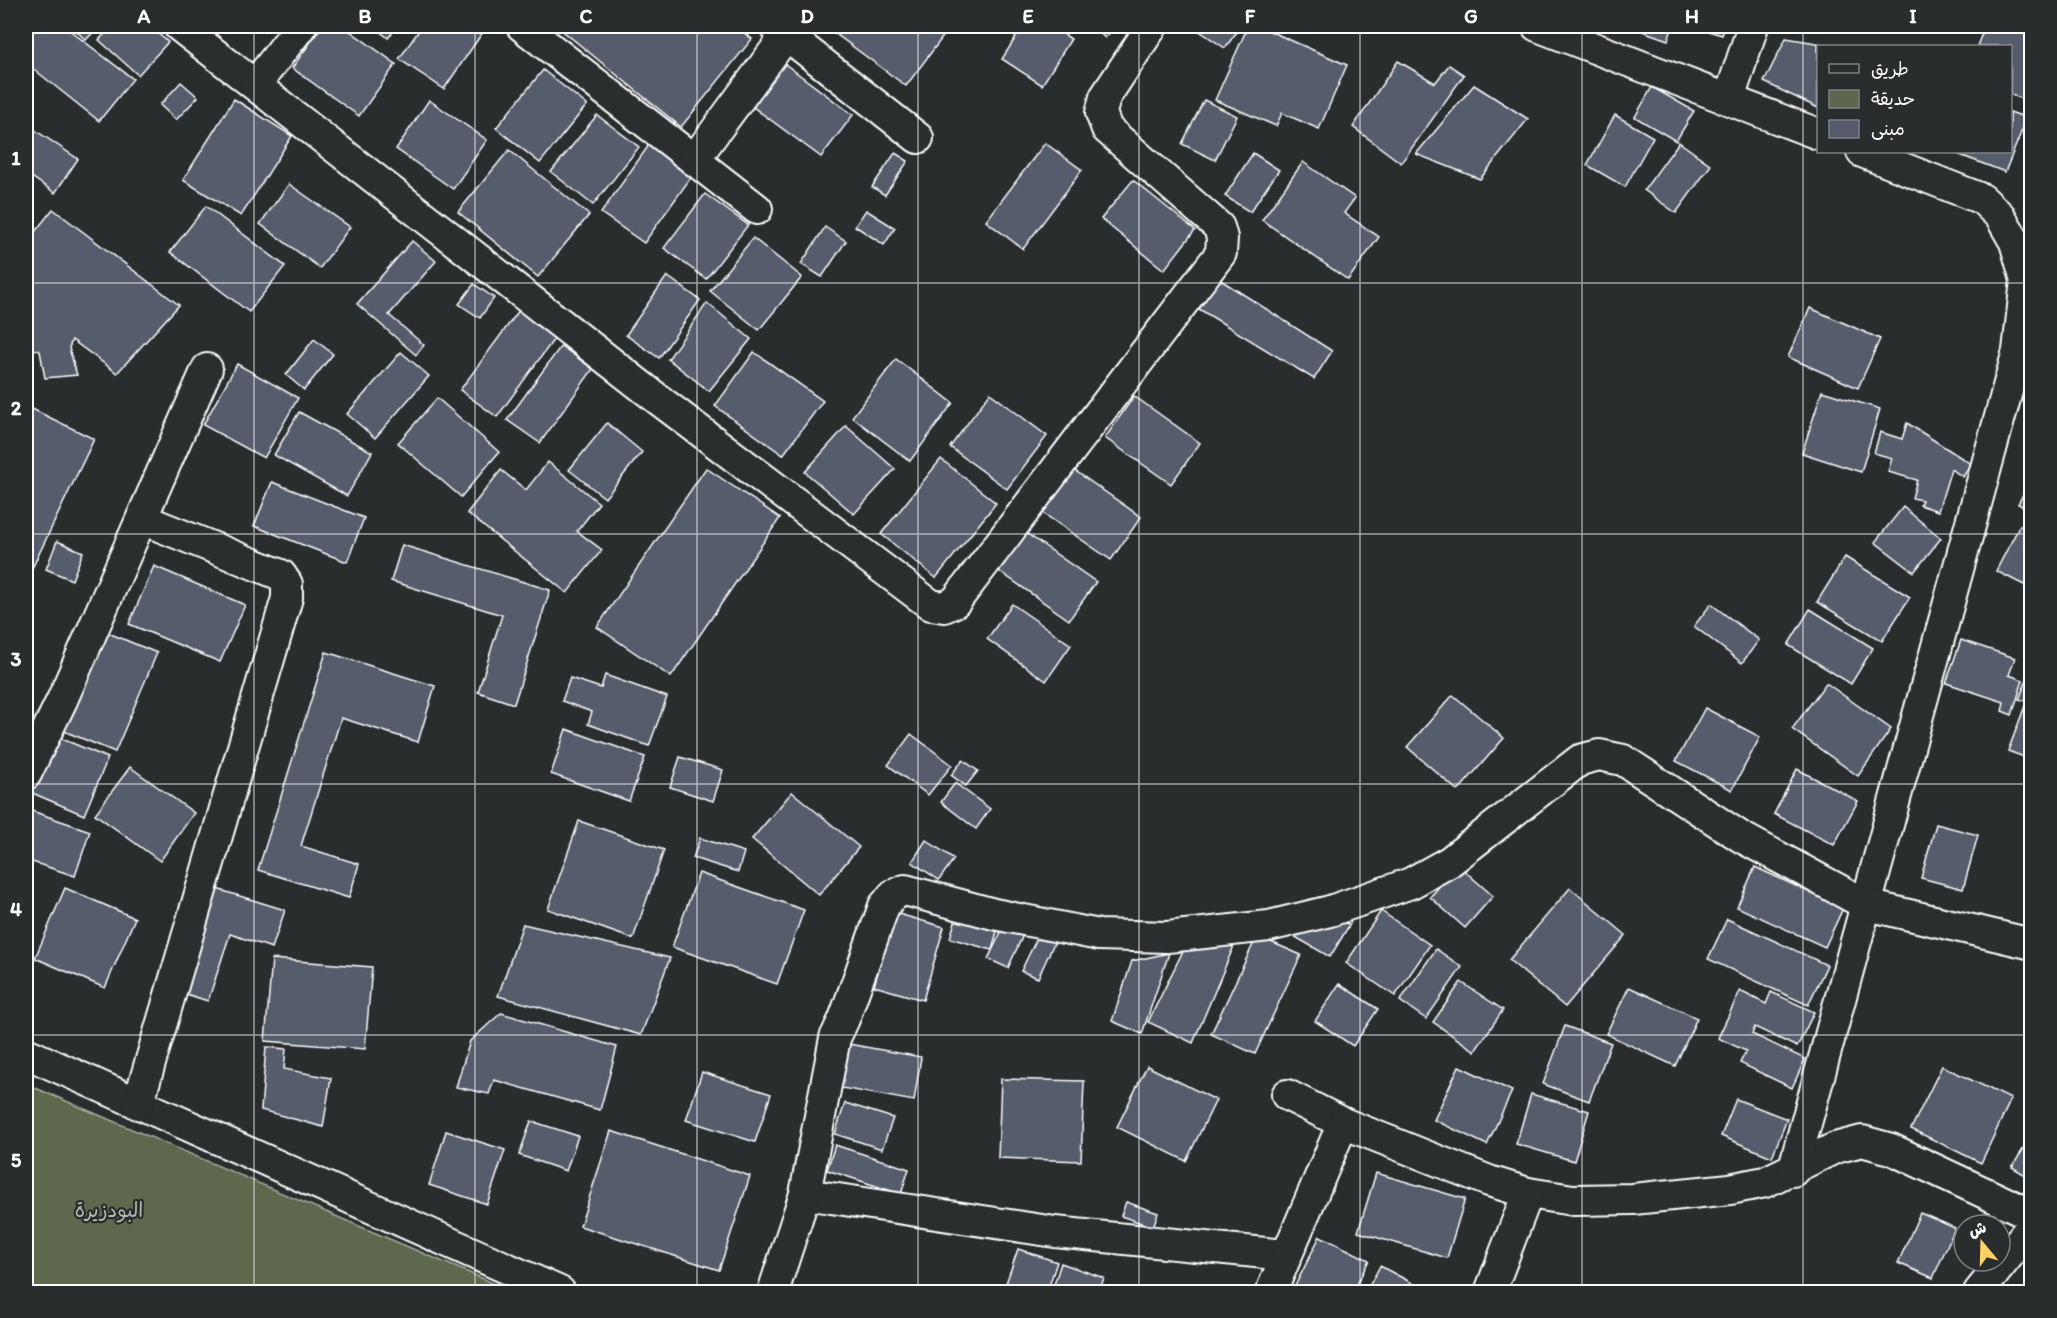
<svg xmlns="http://www.w3.org/2000/svg" width="2057" height="1318" viewBox="0 0 2057 1318" font-family="Itim,'Playpen Sans Arabic',sans-serif">
  <rect width="100%" height="100%" fill="#2a2d2e"/>
  <filter id="ink" filterUnits="userSpaceOnUse"><feTurbulence type="fractalNoise" baseFrequency=".0167" numOctaves="2"/><feDisplacementMap in="SourceGraphic" scale="12" xChannelSelector="R" yChannelSelector="G"/><feConvolveMatrix kernelMatrix="1 2 1 2 8 2 1 2 1" color-interpolation-filters="sRGB"/></filter>
  <g filter="url(#ink)">
    <!-- green -->
    <path fill="#5d674e" stroke="#aeb3a6" stroke-width="1.5" d="M 26,1084 L 514,1292 L 26,1292 Z"/>
    <!-- building -->
    <g fill="#555b6c" stroke="#fff" stroke-width="1.5">
      <path d="M 26,26 L 64,26 L 133,79 L 99,121 L 26,63 Z"/>
      <path d="M 71,26 L 99,26 L 86,40 Z"/>
      <path d="M 112,26 L 149,26 L 168,42 L 138,75 L 99,40 Z"/>
      <path d="M 322,26 L 343,26 L 396,64 L 359,116 L 292,68 Z"/>
      <path d="M 373,26 L 398,26 L 388,38 Z"/>
      <path d="M 422,26 L 487,26 L 444,89 L 399,59 Z"/>
      <path d="M 561,26 L 735,26 L 752,39 L 681,127 L 559,28 Z"/>
      <path d="M 825,26 L 951,26 L 906,86 Z"/>
      <path d="M 1023,26 L 1051,26 L 1071,39 L 1042,85 L 1002,59 Z"/>
      <path d="M 1092,26 L 1116,26 L 1105,38 Z"/>
      <path d="M 1192,26 L 1241,26 L 1225,48 Z"/>
      <path d="M 1248,26 L 1258,26 L 1347,65 L 1319,129 L 1282,113 L 1276,126 L 1215,100 Z"/>
      <path d="M 1628,26 L 1673,26 L 1668,40 Z"/>
      <path d="M 1692,26 L 1725,26 L 1722,35 Z"/>
      <path d="M 1985,26 L 2002,26 L 2032,37 L 2032,103 L 2010,94 L 2010,46 L 1977,46 Z"/>
      <path d="M 1786,38 L 1828,45 L 1818,46 L 1818,108 L 1764,82 Z"/>
      <path d="M 781,61 L 853,115 L 821,157 L 749,104 Z"/>
      <path d="M 1398,61 L 1435,83 L 1449,65 L 1464,75 L 1401,163 L 1353,127 Z"/>
      <path d="M 543,70 L 587,105 L 540,163 L 496,128 Z"/>
      <path d="M 181,82 L 198,97 L 176,120 L 160,105 Z"/>
      <path d="M 1474,85 L 1528,119 L 1480,179 L 1416,154 Z"/>
      <path d="M 1652,87 L 1694,111 L 1676,141 L 1635,117 Z"/>
      <path d="M 234,99 L 292,136 L 241,216 L 183,180 Z"/>
      <path d="M 429,100 L 487,140 L 453,189 L 396,149 Z"/>
      <path d="M 1204,100 L 1237,116 L 1215,160 L 1182,144 Z"/>
      <path d="M 2010,112 L 2027,118 L 2005,172 L 1952,152 L 2010,152 Z"/>
      <path d="M 597,115 L 639,147 L 593,205 L 551,172 Z"/>
      <path d="M 1615,115 L 1653,137 L 1625,187 L 1587,165 Z"/>
      <path d="M 26,124 L 78,159 L 55,193 L 26,173 Z"/>
      <path d="M 1679,142 L 1711,165 L 1676,213 L 1644,190 Z"/>
      <path d="M 1045,143 L 1082,170 L 1023,249 L 986,221 Z"/>
      <path d="M 649,145 L 692,176 L 644,243 L 601,213 Z"/>
      <path d="M 509,150 L 589,215 L 538,277 L 458,212 Z"/>
      <path d="M 895,153 L 908,161 L 885,195 L 872,187 Z"/>
      <path d="M 1253,153 L 1279,170 L 1250,212 L 1225,196 Z"/>
      <path d="M 1303,162 L 1355,198 L 1344,213 L 1379,237 L 1348,280 L 1262,220 Z"/>
      <path d="M 1133,180 L 1195,230 L 1164,270 L 1101,219 Z"/>
      <path d="M 289,184 L 350,227 L 320,268 L 260,224 Z"/>
      <path d="M 705,194 L 748,225 L 706,279 L 664,248 Z"/>
      <path d="M 206,206 L 285,266 L 249,312 L 170,252 Z"/>
      <path d="M 53,209 L 179,305 L 117,373 L 72,340 L 69,348 L 77,375 L 45,378 L 40,351 L 31,348 L 26,336 L 26,243 Z"/>
      <path d="M 866,210 L 895,228 L 884,245 L 855,226 Z"/>
      <path d="M 825,227 L 846,241 L 822,277 L 801,264 Z"/>
      <path d="M 753,238 L 802,277 L 759,330 L 710,291 Z"/>
      <path d="M 412,241 L 436,261 L 389,315 L 424,345 L 416,355 L 357,304 Z"/>
      <path d="M 667,276 L 700,300 L 659,358 L 626,335 Z"/>
      <path d="M 1219,279 L 1332,351 L 1314,379 L 1199,309 Z"/>
      <path d="M 474,284 L 494,298 L 480,318 L 459,304 Z"/>
      <path d="M 707,303 L 751,339 L 709,391 L 668,359 Z"/>
      <path d="M 1810,308 L 1880,339 L 1858,388 L 1788,357 Z"/>
      <path d="M 520,309 L 557,335 L 497,417 L 460,390 Z"/>
      <path d="M 314,339 L 333,354 L 304,390 L 286,375 Z"/>
      <path d="M 561,346 L 593,369 L 540,443 L 507,420 Z"/>
      <path d="M 401,352 L 429,376 L 375,438 L 347,414 Z"/>
      <path d="M 754,352 L 823,401 L 783,455 L 715,406 Z"/>
      <path d="M 896,359 L 953,403 L 910,461 L 852,417 Z"/>
      <path d="M 237,364 L 298,398 L 264,458 L 203,425 Z"/>
      <path d="M 1822,391 L 1880,409 L 1861,472 L 1802,453 Z"/>
      <path d="M 990,393 L 1047,436 L 1007,489 L 950,447 Z"/>
      <path d="M 1134,396 L 1200,443 L 1171,484 L 1105,438 Z"/>
      <path d="M 437,398 L 499,452 L 461,497 L 398,443 Z"/>
      <path d="M 26,406 L 94,439 L 26,581 Z"/>
      <path d="M 299,412 L 372,452 L 347,496 L 274,455 Z"/>
      <path d="M 607,423 L 642,452 L 605,498 L 569,470 Z"/>
      <path d="M 1907,423 L 1971,464 L 1963,477 L 1951,469 L 1938,511 L 1920,505 L 1922,500 L 1912,498 L 1917,480 L 1888,472 L 1892,458 L 1874,453 L 1880,432 L 1902,439 Z"/>
      <path d="M 846,426 L 895,469 L 854,514 L 805,472 Z"/>
      <path d="M 941,459 L 996,503 L 936,578 L 881,534 Z"/>
      <path d="M 548,462 L 599,503 L 577,531 L 602,550 L 567,593 L 467,513 L 501,470 L 526,490 Z"/>
      <path d="M 706,468 L 780,518 L 671,677 L 597,627 Z"/>
      <path d="M 1071,468 L 1141,517 L 1111,560 L 1040,511 Z"/>
      <path d="M 2032,477 L 2032,511 L 2018,504 Z"/>
      <path d="M 272,482 L 364,518 L 347,562 L 254,526 Z"/>
      <path d="M 1903,507 L 1941,538 L 1914,572 L 1875,542 Z"/>
      <path d="M 2020,525 L 2032,531 L 2025,544 L 2032,545 L 2032,589 L 1996,571 Z"/>
      <path d="M 1026,533 L 1096,582 L 1069,620 L 999,571 Z"/>
      <path d="M 57,541 L 83,552 L 72,580 L 46,569 Z"/>
      <path d="M 402,545 L 550,590 L 514,704 L 478,692 L 502,615 L 391,581 Z"/>
      <path d="M 1845,557 L 1910,597 L 1882,641 L 1817,602 Z"/>
      <path d="M 154,566 L 245,605 L 220,662 L 129,624 Z"/>
      <path d="M 1012,604 L 1071,645 L 1046,681 L 987,639 Z"/>
      <path d="M 1711,604 L 1759,640 L 1742,663 L 1694,626 Z"/>
      <path d="M 1810,609 L 1873,648 L 1851,684 L 1788,645 Z"/>
      <path d="M 101,630 L 157,653 L 115,752 L 59,729 Z"/>
      <path d="M 1961,640 L 2015,658 L 2009,675 L 2023,680 L 2012,715 L 2002,711 L 2004,702 L 1946,683 Z"/>
      <path d="M 326,652 L 435,686 L 418,742 L 341,718 L 301,846 L 359,864 L 349,898 L 258,870 Z"/>
      <path d="M 2032,667 L 2032,703 L 2019,699 Z"/>
      <path d="M 605,675 L 667,697 L 649,746 L 588,724 L 592,712 L 562,701 L 570,678 L 601,688 Z"/>
      <path d="M 1826,683 L 1891,729 L 1858,776 L 1792,729 Z"/>
      <path d="M 1453,695 L 1504,738 L 1458,791 L 1407,747 Z"/>
      <path d="M 2025,706 L 2032,708 L 2032,760 L 2008,751 Z"/>
      <path d="M 1705,708 L 1760,737 L 1732,790 L 1676,761 Z"/>
      <path d="M 566,729 L 645,757 L 629,801 L 551,774 Z"/>
      <path d="M 911,734 L 952,765 L 928,795 L 888,765 Z"/>
      <path d="M 55,736 L 108,758 L 84,815 L 30,792 Z"/>
      <path d="M 680,757 L 723,770 L 713,801 L 670,787 Z"/>
      <path d="M 963,760 L 978,771 L 966,786 L 951,775 Z"/>
      <path d="M 130,767 L 194,813 L 160,861 L 95,814 Z"/>
      <path d="M 1797,769 L 1858,801 L 1834,845 L 1774,814 Z"/>
      <path d="M 955,783 L 990,809 L 976,829 L 941,802 Z"/>
      <path d="M 792,792 L 859,847 L 819,895 L 752,839 Z"/>
      <path d="M 26,809 L 90,831 L 75,876 L 26,860 Z"/>
      <path d="M 579,821 L 664,850 L 633,939 L 548,909 Z"/>
      <path d="M 1936,824 L 1978,835 L 1963,889 L 1921,878 Z"/>
      <path d="M 700,838 L 744,852 L 738,872 L 693,858 Z"/>
      <path d="M 926,840 L 954,859 L 939,880 L 912,862 Z"/>
      <path d="M 1458,865 L 1493,896 L 1465,928 L 1430,897 Z"/>
      <path d="M 1755,867 L 1843,908 L 1825,947 L 1737,907 Z"/>
      <path d="M 699,873 L 804,910 L 777,984 L 672,947 Z"/>
      <path d="M 207,886 L 285,910 L 272,948 L 230,934 L 208,1001 L 173,990 Z"/>
      <path d="M 65,888 L 135,918 L 105,988 L 35,958 Z"/>
      <path d="M 1570,888 L 1626,935 L 1565,1007 L 1509,960 Z"/>
      <path d="M 1381,911 L 1430,945 L 1395,996 L 1346,963 Z"/>
      <path d="M 958,912 L 999,924 L 992,950 L 950,938 Z"/>
      <path d="M 895,913 L 944,927 L 923,1000 L 874,986 Z"/>
      <path d="M 1727,919 L 1827,965 L 1808,1005 L 1708,959 Z"/>
      <path d="M 1323,920 L 1350,924 L 1330,957 L 1278,927 Z"/>
      <path d="M 523,924 L 670,958 L 641,1035 L 498,996 Z"/>
      <path d="M 1004,926 L 1023,935 L 1008,968 L 988,959 Z"/>
      <path d="M 1039,934 L 1055,941 L 1038,978 L 1021,971 Z"/>
      <path d="M 1257,936 L 1301,955 L 1255,1054 L 1211,1034 Z"/>
      <path d="M 1236,941 L 1193,1043 L 1148,1022 L 1185,947 Z"/>
      <path d="M 1436,949 L 1462,967 L 1426,1019 L 1400,1001 Z"/>
      <path d="M 1169,953 L 1142,1034 L 1112,1021 L 1132,961 Z"/>
      <path d="M 272,959 L 372,967 L 365,1049 L 265,1041 Z"/>
      <path d="M 1461,982 L 1503,1010 L 1475,1051 L 1433,1022 Z"/>
      <path d="M 1339,984 L 1378,1009 L 1353,1046 L 1315,1021 Z"/>
      <path d="M 1629,987 L 1697,1018 L 1675,1066 L 1606,1034 Z"/>
      <path d="M 1740,991 L 1766,1004 L 1771,992 L 1814,1012 L 1797,1047 L 1755,1027 L 1752,1034 L 1805,1059 L 1792,1088 L 1740,1063 L 1746,1051 L 1718,1038 Z"/>
      <path d="M 501,1013 L 617,1047 L 600,1110 L 494,1080 L 489,1094 L 456,1087 L 470,1041 Z"/>
      <path d="M 1565,1026 L 1611,1043 L 1589,1101 L 1543,1084 Z"/>
      <path d="M 843,1043 L 921,1057 L 914,1101 L 836,1087 Z"/>
      <path d="M 266,1047 L 286,1049 L 284,1069 L 331,1078 L 323,1127 L 261,1110 Z"/>
      <path d="M 1147,1066 L 1216,1100 L 1186,1161 L 1117,1127 Z"/>
      <path d="M 1459,1066 L 1512,1091 L 1487,1145 L 1434,1120 Z"/>
      <path d="M 1942,1066 L 2011,1099 L 1981,1163 L 1911,1129 Z"/>
      <path d="M 702,1072 L 771,1094 L 755,1142 L 686,1120 Z"/>
      <path d="M 1001,1079 L 1084,1081 L 1081,1161 L 998,1158 Z"/>
      <path d="M 1531,1094 L 1589,1111 L 1574,1161 L 1516,1144 Z"/>
      <path d="M 1736,1099 L 1787,1119 L 1772,1157 L 1721,1136 Z"/>
      <path d="M 845,1103 L 893,1118 L 882,1149 L 835,1134 Z"/>
      <path d="M 531,1121 L 578,1136 L 566,1171 L 519,1155 Z"/>
      <path d="M 446,1131 L 505,1150 L 487,1204 L 429,1185 Z"/>
      <path d="M 611,1131 L 750,1176 L 719,1270 L 580,1226 Z"/>
      <path d="M 2032,1135 L 2032,1179 L 2012,1167 Z"/>
      <path d="M 835,1145 L 909,1169 L 901,1194 L 827,1170 Z"/>
      <path d="M 1376,1173 L 1465,1199 L 1447,1258 L 1358,1232 Z"/>
      <path d="M 1126,1202 L 1158,1213 L 1153,1227 L 1121,1216 Z"/>
      <path d="M 1920,1213 L 1955,1228 L 1933,1278 L 1898,1263 Z"/>
      <path d="M 1320,1236 L 1369,1260 L 1353,1292 L 1299,1292 L 1293,1290 Z"/>
      <path d="M 1018,1249 L 1057,1262 L 1047,1292 L 1003,1292 Z"/>
      <path d="M 1061,1263 L 1104,1278 L 1099,1292 L 1052,1291 Z"/>
      <path d="M 1380,1266 L 1429,1292 L 1366,1292 Z"/>
    </g>
    <g fill="none" stroke-linecap="round" stroke-linejoin="round">
      <!-- street casing -->
      <g stroke="#fff" stroke-width="34">
        <g id="street">
          <path d="M 179,26 L 659,400 L 931,605 L 944,607 L 955,602 L 1221,253 L 1222,238 L 1219,227 L 1107,129 L 1101,113 L 1105,97 L 1152,26"/>
          <path d="M 522,26 L 757,209"/>
          <path d="M 775,26 L 918,138"/>
          <path d="M 1537,26 L 1818,134"/>
          <path d="M 255,85 L 301,26"/>
          <path d="M 1729,99 L 1753,26"/>
          <path d="M 694,160 L 793,26"/>
          <path d="M 26,774 L 62,700 L 207,369"/>
          <path d="M 26,1053 L 560,1292"/>
          <path d="M 1287,1095 L 1343,1123 L 1489,1181 L 1528,1193 L 1573,1200 L 1633,1199 L 1730,1189 L 1765,1182 L 1835,1148 L 1862,1141 L 1891,1149 L 2032,1215"/>
          <path d="M 138,1104 L 287,598 L 287,584 L 281,575 L 142,519"/>
          <path d="M 1793,1171 L 2018,351 L 2026,280 L 2015,242 L 2000,216 L 1982,199 L 1862,152"/>
          <path d="M 805,1194 L 1055,1232 L 1286,1255"/>
          <path d="M 773,1292 L 805,1194 L 835,1038 L 844,1019 L 884,906 L 893,895 L 905,890 L 994,914 L 1099,935 L 1167,937 L 1269,926 L 1330,911 L 1411,883 L 1449,862 L 1580,760 L 1599,755 L 1623,760 L 1741,837 L 1867,905 L 2032,944"/>
          <path d="M 1271,1292 L 1343,1123"/>
          <path d="M 1490,1292 L 1528,1193"/>
          <path d="M 1979,1292 L 2032,1226"/>
        </g>
      </g>
      <!-- street -->
      <use href="#street" stroke="#2a2d2e" stroke-width="30"/>
    </g>
  </g>
  <!-- grid -->
  <path fill="none" stroke="#fff" stroke-width="1.5" stroke-opacity="0.55" d="M 254,26 L 254,1292M 475,26 L 475,1292M 697,26 L 697,1292M 918,26 L 918,1292M 1139,26 L 1139,1292M 1360,26 L 1360,1292M 1582,26 L 1582,1292M 1803,26 L 1803,1292M 26,283 L 2032,283M 26,534 L 2032,534M 26,784 L 2032,784M 26,1035 L 2032,1035"/>
  <g text-anchor="middle" stroke-width="4.5" stroke-linejoin="round" paint-order="stroke">
    <!-- park labels -->
    <g font-size="20" fill="#b6bbaf" stroke="#2a2d2e">
      <text x="109" y="1217">البودزيرة</text>
    </g>
  </g>
  <!-- margin -->
  <rect width="2057" height="1318" fill="none" stroke="#2a2d2e" stroke-width="66"/>
  <!-- legend -->
  <rect x="1817" y="45" width="195" height="108" fill="#2a2d2e" stroke="#7f8182" stroke-width="1.5"/>
  <rect x="1829" y="64" width="30" height="9" fill="#2a2d2e" stroke="#7f8182" stroke-width="1.5"/>
  <text x="1871" y="75" font-size="18" fill="#ffffff">طريق</text>
  <rect x="1829" y="90" width="30" height="18" fill="#5d674e" stroke="#7f8182" stroke-width="1.5"/>
  <text x="1871" y="105" font-size="18" fill="#ffffff">حديقة</text>
  <rect x="1829" y="120" width="30" height="18" fill="#555b6c" stroke="#7f8182" stroke-width="1.5"/>
  <text x="1871" y="135" font-size="18" fill="#ffffff">مبنى</text>
  <!-- north arrow -->
  <g transform="translate(1982 1243) rotate(341)"><circle r="28" fill="#2a2d2e" stroke="#7f8182" stroke-width="1.5"/>
  <path d="M0-4.5L10 22L0 15L-10 22Z" fill="#ffd166"/>
  <text y="-9" font-size="16" font-weight="bold" text-anchor="middle" fill="#ffffff">ش</text>
  </g>
  <rect x="33" y="33" width="1991" height="1252" fill="none" stroke="#fff" stroke-width="2"/>
  <g font-size="20" text-anchor="middle" font-weight="bold" fill="#fff">
    <text x="144" y="23">A</text>
    <text x="365" y="23">B</text>
    <text x="586" y="23">C</text>
    <text x="807" y="23">D</text>
    <text x="1028" y="23">E</text>
    <text x="1250" y="23">F</text>
    <text x="1471" y="23">G</text>
    <text x="1692" y="23">H</text>
    <text x="1913" y="23">I</text>
    <text x="16" y="165">1</text>
    <text x="16" y="415">2</text>
    <text x="16" y="666">3</text>
    <text x="16" y="916">4</text>
    <text x="16" y="1167">5</text>
  </g>
</svg>
